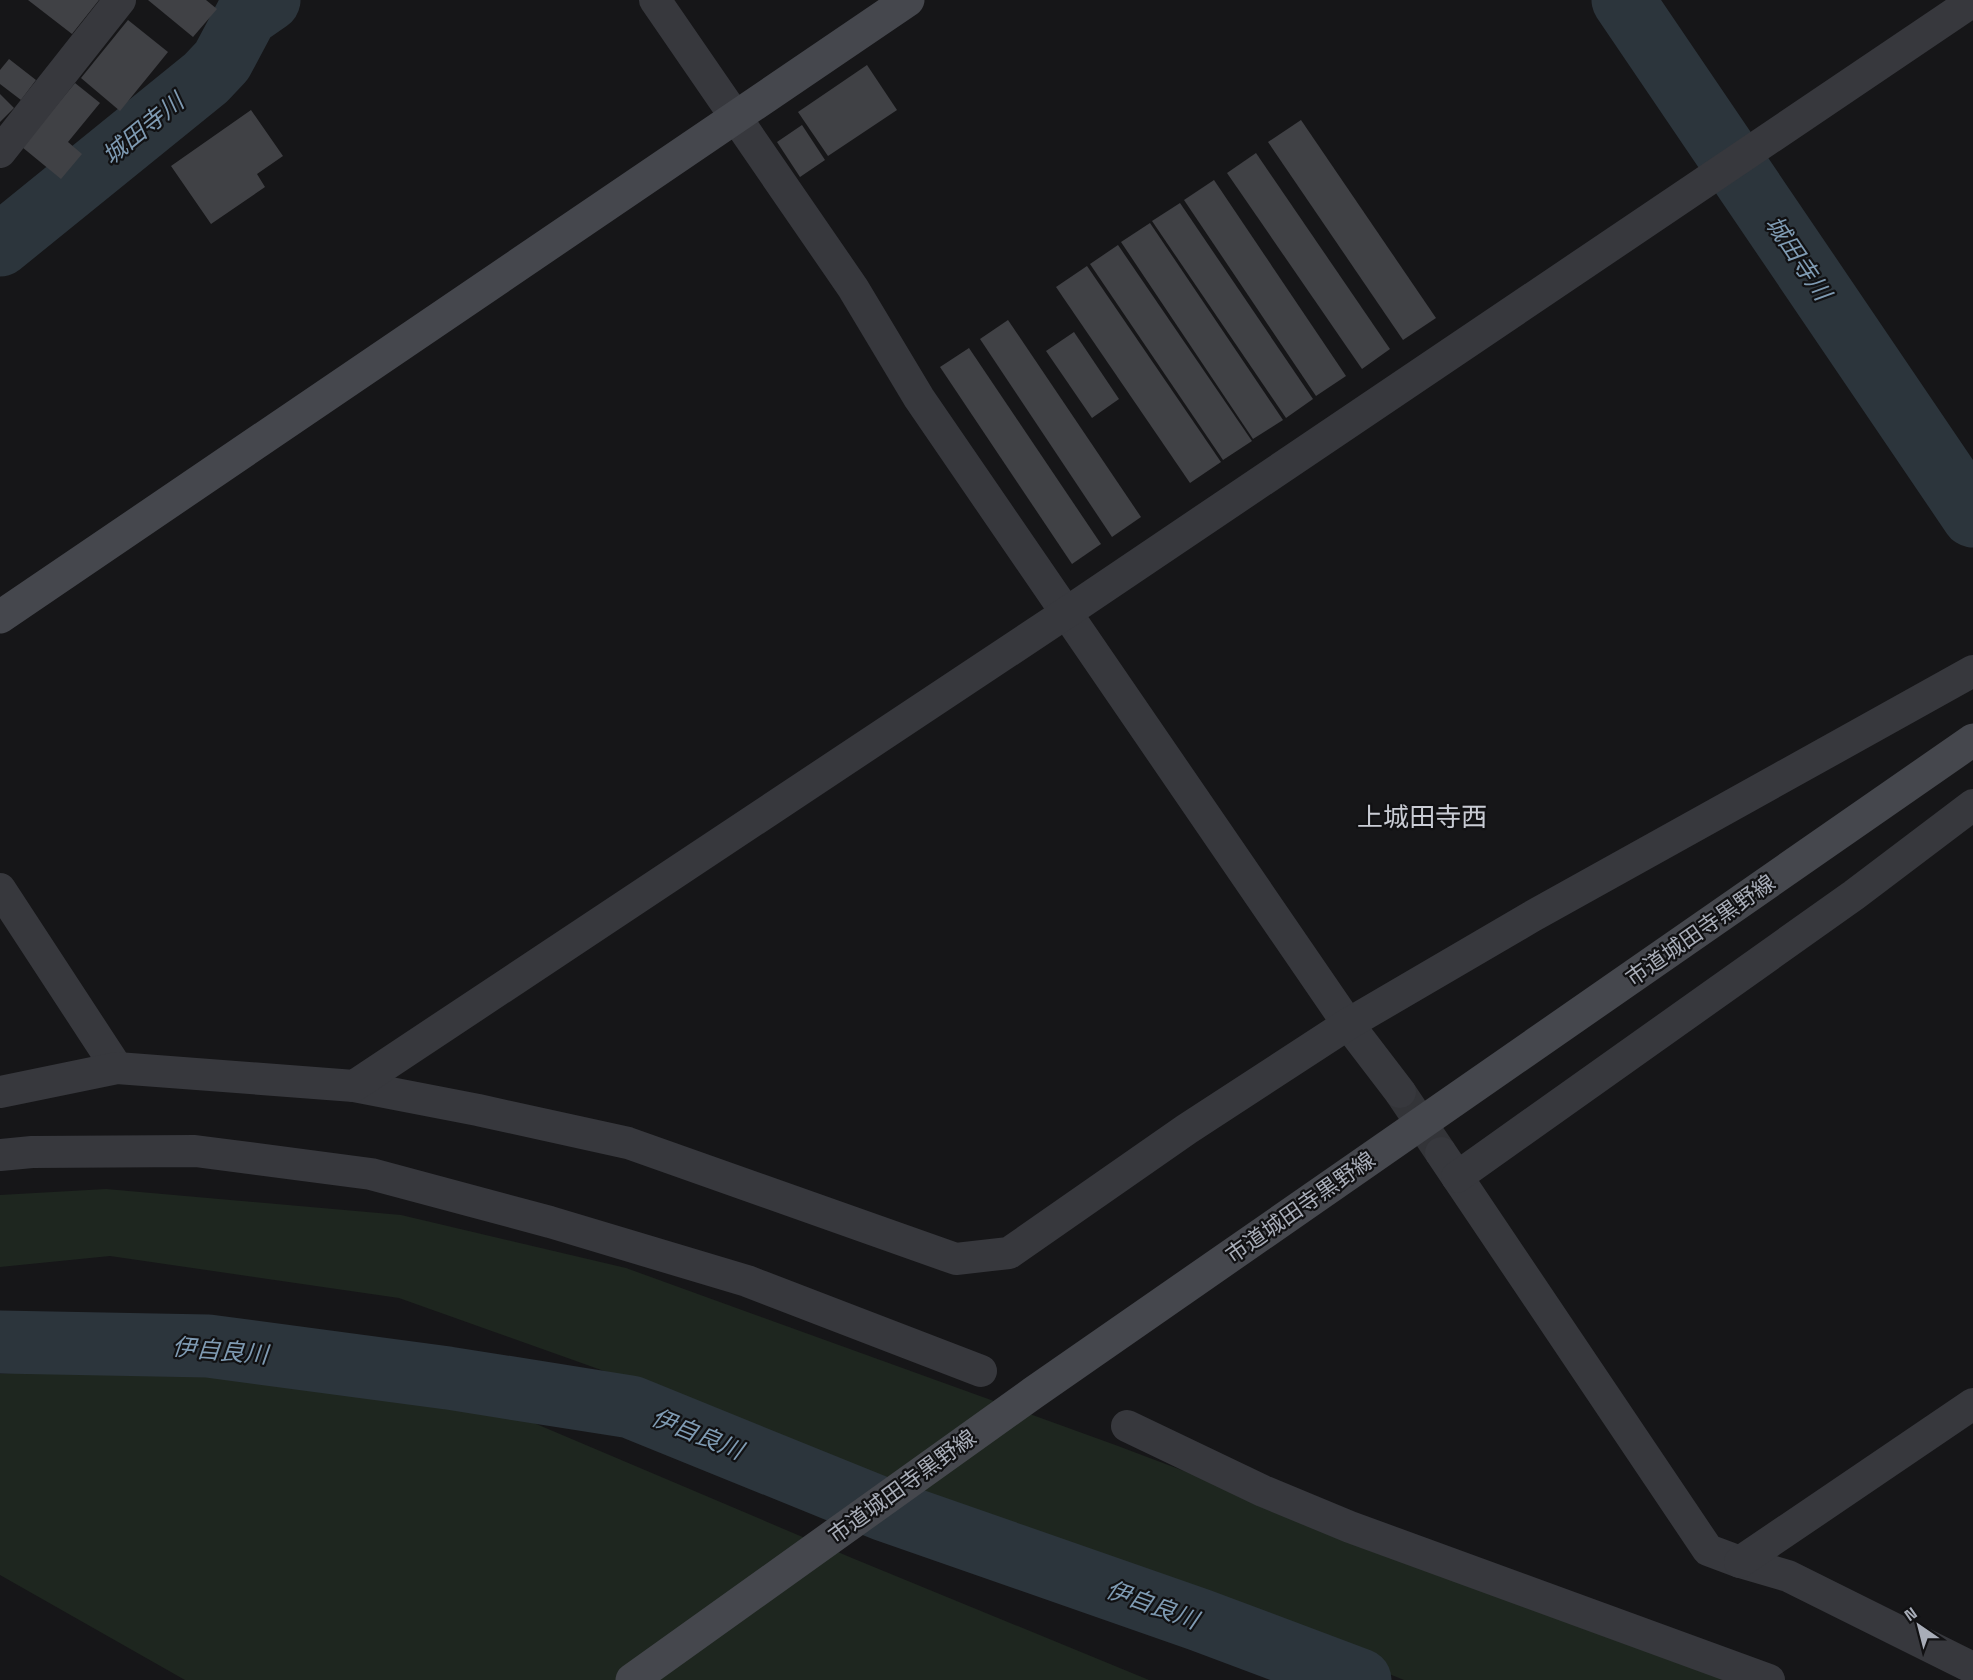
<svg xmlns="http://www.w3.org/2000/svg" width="1973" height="1680" viewBox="0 0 1973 1680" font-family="'Space Grotesk','Noto Sans JP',sans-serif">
  <rect width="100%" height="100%" fill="#161618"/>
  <!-- green -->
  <g fill="#1e261f">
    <path d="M 106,1189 L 401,1215 L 626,1268 L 1118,1446 L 1736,1680 L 1404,1680 L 1310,1642 L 1149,1588 L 733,1417 L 399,1298 L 110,1256 L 0,1267 L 0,1195 Z"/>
    <path d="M 148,1364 L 480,1400 L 852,1558 L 1149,1680 L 185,1680 L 0,1575 L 0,1374 Z"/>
  </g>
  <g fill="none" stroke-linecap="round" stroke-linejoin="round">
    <!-- river -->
    <g stroke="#2c353c" stroke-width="63">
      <path d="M 1623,0 L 1973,516"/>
      <path d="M 0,245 L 206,78 L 222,61 L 246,16 L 269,0"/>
      <path d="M 0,1342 L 208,1346 L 448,1378 L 631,1407 L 885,1510 L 1200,1620 L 1360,1680"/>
    </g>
  </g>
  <!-- building -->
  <g fill="#404145">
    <path d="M 28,0 L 99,0 L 72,34 Z"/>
    <path d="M 148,0 L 206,0 L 217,9 L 193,37 Z"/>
    <path d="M 128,20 L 168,52 L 120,111 L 81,78 Z"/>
    <path d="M 9,59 L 36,80 L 21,100 L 0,84 L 0,70 Z"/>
    <path d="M 867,65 L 897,110 L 828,156 L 798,112 Z"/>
    <path d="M 75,83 L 100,103 L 68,142 L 82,154 L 61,179 L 22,147 Z"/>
    <path d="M 0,94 L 14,108 L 0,122 Z"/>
    <path d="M 251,110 L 283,156 L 257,174 L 265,187 L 211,224 L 171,166 Z"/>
    <path d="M 1301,120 L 1436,318 L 1403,340 L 1268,142 Z"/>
    <path d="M 802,125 L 825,160 L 800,177 L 777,142 Z"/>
    <path d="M 1256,153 L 1390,349 L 1362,369 L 1227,173 Z"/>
    <path d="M 1214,180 L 1346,376 L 1316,396 L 1184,200 Z"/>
    <path d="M 1180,203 L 1313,399 L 1286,418 L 1152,221 Z"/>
    <path d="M 1150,223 L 1283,420 L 1253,439 L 1121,242 Z"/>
    <path d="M 1118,245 L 1252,441 L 1223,460 L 1090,264 Z"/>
    <path d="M 1087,266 L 1221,462 L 1190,483 L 1056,287 Z"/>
    <path d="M 1008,320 L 1141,517 L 1112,537 L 980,339 Z"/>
    <path d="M 1074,332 L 1119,399 L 1092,418 L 1046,351 Z"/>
    <path d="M 969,348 L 1101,544 L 1072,564 L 940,367 Z"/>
  </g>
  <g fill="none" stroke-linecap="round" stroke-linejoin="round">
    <!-- street-tunnel -->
    <path stroke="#333438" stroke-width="32" stroke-dasharray="32 16" stroke-linecap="butt" d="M 1400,1092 L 1441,1153"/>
    <!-- street -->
    <g stroke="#37383d" stroke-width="32">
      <path d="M 655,0 L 853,288 L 919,398 L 1348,1024 L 1400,1092"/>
      <path d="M 0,152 L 120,0"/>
      <path d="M 0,889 L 117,1068"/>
      <path d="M 354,1086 L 478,1110 L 628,1143 L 956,1259 L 1009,1253 L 1187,1129 L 1348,1024 L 1531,917 L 1973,671"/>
      <path d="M 0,1092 L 117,1068 L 354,1086 L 1066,613 L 1973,1"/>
      <path d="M 1441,1153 L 1708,1550 L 1740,1562 L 1788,1576 L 1973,1668"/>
      <path d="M 0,1155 L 32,1152 L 195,1151 L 371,1174 L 550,1222 L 747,1281 L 981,1371"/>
      <path d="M 1457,1177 L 1854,895 L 1973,805"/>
      <path d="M 1127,1426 L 1263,1491 L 1350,1527 L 1769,1680"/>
      <path d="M 1740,1562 L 1973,1404"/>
    </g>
    <!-- secondary -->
    <g stroke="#45474d" stroke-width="33">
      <path d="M 0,617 L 908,0"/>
      <path d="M 632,1680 L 1033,1393 L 1973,740"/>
    </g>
  </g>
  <g text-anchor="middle" stroke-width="4.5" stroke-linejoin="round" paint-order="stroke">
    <!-- street labels -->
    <g font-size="22" fill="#a8adb8" stroke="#111113">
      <text transform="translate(1700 930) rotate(-35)" y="8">市道城田寺黒野線</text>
      <text transform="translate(1300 1207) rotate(-35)" y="8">市道城田寺黒野線</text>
      <text transform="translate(902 1486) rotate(-36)" y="8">市道城田寺黒野線</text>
    </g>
    <!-- water labels -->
    <g font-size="24" font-style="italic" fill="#7f9bb3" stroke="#111113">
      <text transform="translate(143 129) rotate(-39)" y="8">城田寺川</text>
      <text transform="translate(1798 258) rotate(56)" y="8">城田寺川</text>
      <text transform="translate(220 1351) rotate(5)" y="8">伊自良川</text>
      <text transform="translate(697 1434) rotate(22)" y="8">伊自良川</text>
      <text transform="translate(1152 1605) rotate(20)" y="8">伊自良川</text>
    </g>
    <!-- quarter labels -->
    <g font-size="26" fill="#c9ccd4" stroke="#111113">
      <text x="1422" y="826">上城田寺西</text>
    </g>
  </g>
  <!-- north arrow -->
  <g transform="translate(1919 1626) rotate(325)" stroke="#111113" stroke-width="4.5" paint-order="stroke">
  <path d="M0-4.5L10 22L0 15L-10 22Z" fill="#a8adb8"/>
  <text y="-9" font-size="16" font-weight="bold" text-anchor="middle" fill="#a8adb8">N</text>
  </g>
</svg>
